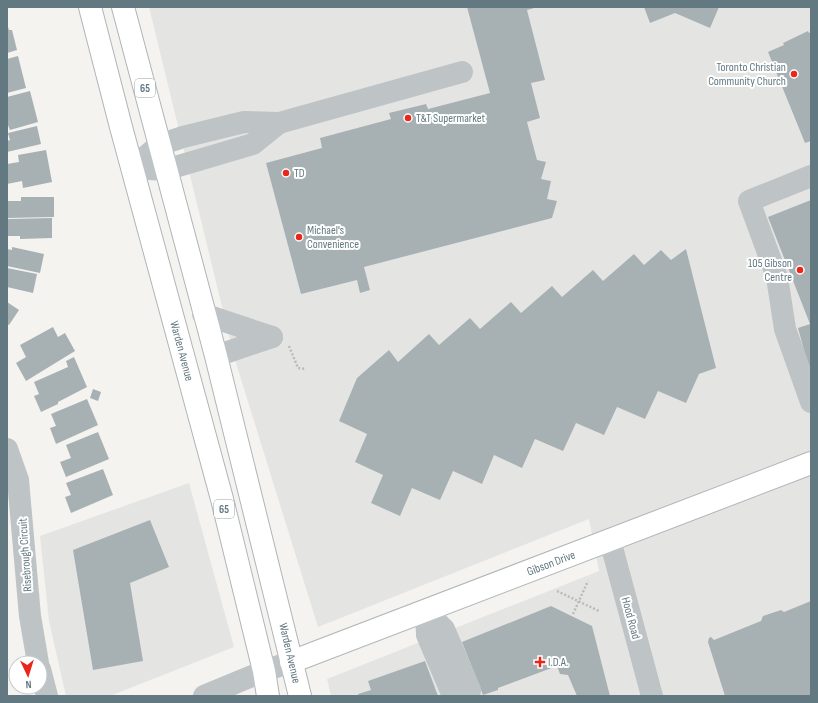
<svg xmlns="http://www.w3.org/2000/svg" width="818" height="703" viewBox="0 0 818 703" font-family="'Sofia Sans Condensed',sans-serif">
  <rect width="100%" height="100%" fill="#f4f3ef"/>
  <!-- built -->
  <g fill="#e4e5e3">
    <path d="M 149,7 L 811,7 L 811,696 L 331,696 L 327,679 L 599,571 L 589,519 L 318,627 L 235,360 Z"/>
    <path d="M 189,483 L 234,647 L 110,696 L 66,696 L 49,621 L 40,536 Z"/>
  </g>
  <!-- building -->
  <g fill="#a7b1b4">
    <path d="M 467,7 L 538,7 L 527,10 L 545,80 L 531,83 L 540,118 L 527,122 L 537,160 L 546,162 L 541,179 L 551,181 L 547,199 L 557,201 L 552,218 L 364,267 L 370,290 L 360,293 L 357,280 L 301,294 L 266,163 L 322,148 L 320,138 L 391,119 L 389,113 L 426,104 L 428,109 L 490,93 Z"/>
    <path d="M 644,7 L 719,7 L 710,28 L 675,13 L 650,23 Z"/>
    <path d="M 7,24 L 9,30 L 12,30 L 17,50 L 7,53 Z"/>
    <path d="M 808,31 L 809,33 L 811,32 L 811,141 L 805,143 L 768,52 L 784,45 L 783,43 Z"/>
    <path d="M 18,56 L 26,88 L 7,93 L 7,59 Z"/>
    <path d="M 30,91 L 38,122 L 10,130 L 7,123 L 7,97 Z"/>
    <path d="M 37,126 L 41,144 L 7,152 L 7,141 L 10,140 L 8,133 Z"/>
    <path d="M 46,150 L 52,182 L 23,188 L 22,181 L 7,184 L 7,164 L 19,162 L 18,155 Z"/>
    <path d="M 21,197 L 54,197 L 54,217 L 7,218 L 7,201 L 21,201 Z"/>
    <path d="M 811,200 L 811,376 L 798,328 L 810,324 L 768,217 Z"/>
    <path d="M 52,218 L 52,238 L 20,239 L 20,236 L 7,236 L 7,219 Z"/>
    <path d="M 12,247 L 44,254 L 40,273 L 7,266 L 7,249 L 12,250 Z"/>
    <path d="M 686,249 L 716,368 L 699,374 L 686,403 L 658,391 L 645,419 L 617,407 L 604,435 L 576,423 L 563,451 L 535,439 L 522,468 L 494,455 L 482,484 L 453,471 L 440,500 L 412,488 L 400,516 L 371,503 L 383,475 L 355,462 L 367,434 L 339,421 L 357,378 L 389,350 L 398,362 L 429,334 L 439,345 L 470,318 L 480,329 L 511,302 L 521,313 L 552,286 L 562,297 L 593,270 L 603,281 L 634,254 L 644,265 L 661,250 L 671,260 Z"/>
    <path d="M 7,268 L 37,274 L 33,293 L 7,287 Z"/>
    <path d="M 7,302 L 19,310 L 9,325 L 7,324 Z"/>
    <path d="M 53,327 L 58,337 L 65,333 L 75,351 L 26,381 L 16,363 L 26,357 L 20,345 Z"/>
    <path d="M 74,357 L 87,387 L 58,402 L 58,404 L 41,412 L 34,396 L 39,394 L 34,382 L 68,367 L 66,361 Z"/>
    <path d="M 93,389 L 101,392 L 98,401 L 90,398 Z"/>
    <path d="M 87,399 L 98,425 L 56,444 L 50,428 L 56,426 L 51,414 Z"/>
    <path d="M 98,432 L 109,459 L 66,477 L 60,462 L 71,458 L 66,445 Z"/>
    <path d="M 103,469 L 113,495 L 71,513 L 65,497 L 71,495 L 66,483 Z"/>
    <path d="M 150,520 L 169,567 L 130,583 L 143,661 L 93,670 L 73,550 Z"/>
    <path d="M 811,601 L 811,696 L 725,696 L 708,642 L 709,638 L 711,637 L 714,640 L 761,621 L 763,616 L 781,610 L 784,612 Z"/>
    <path d="M 551,606 L 592,626 L 610,696 L 577,696 L 568,675 L 560,674 L 557,666 L 498,688 L 498,690 L 483,695 L 462,642 Z"/>
    <path d="M 425,661 L 438,696 L 359,696 L 358,694 L 371,690 L 368,681 Z"/>
  </g>
  <g fill="none" stroke-linecap="round" stroke-linejoin="round">
    <!-- major casing -->
    <g stroke="#afb5b8" stroke-width="24">
      <g id="major">
        <path d="M 90,7 L 121,127 L 222,499 L 264,671 L 268,696"/>
        <path d="M 123,7 L 216,356 L 300,696"/>
        <path d="M 291,662 L 811,463"/>
      </g>
    </g>
    <!-- path -->
    <g stroke="#b8bbbd" stroke-width="2.5" stroke-dasharray="2 2" stroke-linecap="butt">
      <path d="M 289,346 L 298,368 L 306,369"/>
      <path d="M 557,591 L 599,611"/>
      <path d="M 573,614 L 588,581"/>
    </g>
    <!-- minor -->
    <g stroke="#bec3c5" stroke-width="22">
      <path d="M 132,168 L 159,145 L 183,137 L 244,122 L 279,123 L 462,72"/>
      <path d="M 132,168 L 165,170 L 253,144 L 279,123"/>
      <path d="M 811,176 L 749,201 L 777,277 L 785,329 L 811,402"/>
      <path d="M 203,314 L 272,337"/>
      <path d="M 216,356 L 272,337"/>
      <path d="M 7,449 L 18,480 L 30,616 L 38,663"/>
      <path d="M 610,540 L 652,696"/>
      <path d="M 426,612 L 444,629 L 470,690 L 469,696"/>
      <path d="M 426,612 L 427,635 L 453,696"/>
      <path d="M 40,669 L 47,696"/>
      <path d="M 204,696 L 264,671 L 291,662"/>
    </g>
    <!-- major -->
    <use href="#major" stroke="#fff" stroke-width="22"/>
  </g>
  <!-- markers -->
  <g fill="#e8271b" stroke="#fff" stroke-width="1.5">
    <circle cx="794" cy="74" r="4"/>
    <circle cx="408" cy="118" r="4"/>
    <circle cx="286" cy="173" r="4"/>
    <circle cx="299" cy="237" r="4"/>
    <circle cx="800" cy="270" r="4"/>
    <path d="M538 656h4v4h4v4h-4v4h-4v-4h-4v-4h4z"/>
  </g>
  <g text-anchor="middle" stroke-width="4" stroke-linejoin="round" paint-order="stroke">
    <!-- shield labels -->
    <g fill="#fff" stroke="#91a1a7" stroke-width="1">
      <rect x="135" y="79" width="20" height="18" rx="3"/>
      <rect x="214" y="500" width="20" height="18" rx="3"/>
    </g>
    <g font-size="11" font-weight="bold" fill="#627981">
      <text x="145" y="92">65</text>
      <text x="224" y="513">65</text>
    </g>
    <!-- poi labels -->
    <g font-size="12" fill="#627981" stroke="#fff" text-anchor="start">
      <text x="786" y="71" text-anchor="end">Toronto Christian<tspan x="786" dy="14">Community Church</tspan></text>
      <text x="416" y="122">T&amp;T Supermarket</text>
      <text x="294" y="177">TD</text>
      <text x="307" y="234">Michael's<tspan x="307" dy="14">Convenience</tspan></text>
      <text x="792" y="267" text-anchor="end">105 Gibson<tspan x="792" dy="14">Centre</tspan></text>
      <text x="548" y="666">I.D.A.</text>
    </g>
    <!-- street labels -->
    <g font-size="12" fill="#627981" stroke="#fff">
      <text transform="translate(182 351) rotate(75)" y="4">Warden Avenue</text>
      <text transform="translate(25 555) rotate(-94)" y="4">Risebrough Circuit</text>
      <text transform="translate(551 563) rotate(-21)" y="4">Gibson Drive</text>
      <text transform="translate(631 618) rotate(75)" y="4">Hood Road</text>
      <text transform="translate(290 653) rotate(77)" y="4">Warden Avenue</text>
    </g>
  </g>
  <!-- border -->
  <rect width="818" height="703" fill="none" stroke="#627981" stroke-width="16"/>
  <!-- north arrow -->
  <g transform="translate(28 675) rotate(176)"><circle r="19" fill="#ffffff" stroke="#c0c9cd"/>
  <path d="M0-3L7 15L0 10L-7 15Z" fill="#e8271b"/>
  <text y="-6" font-size="11" font-weight="bold" text-anchor="middle" fill="#627981">N</text>
  </g>
</svg>
